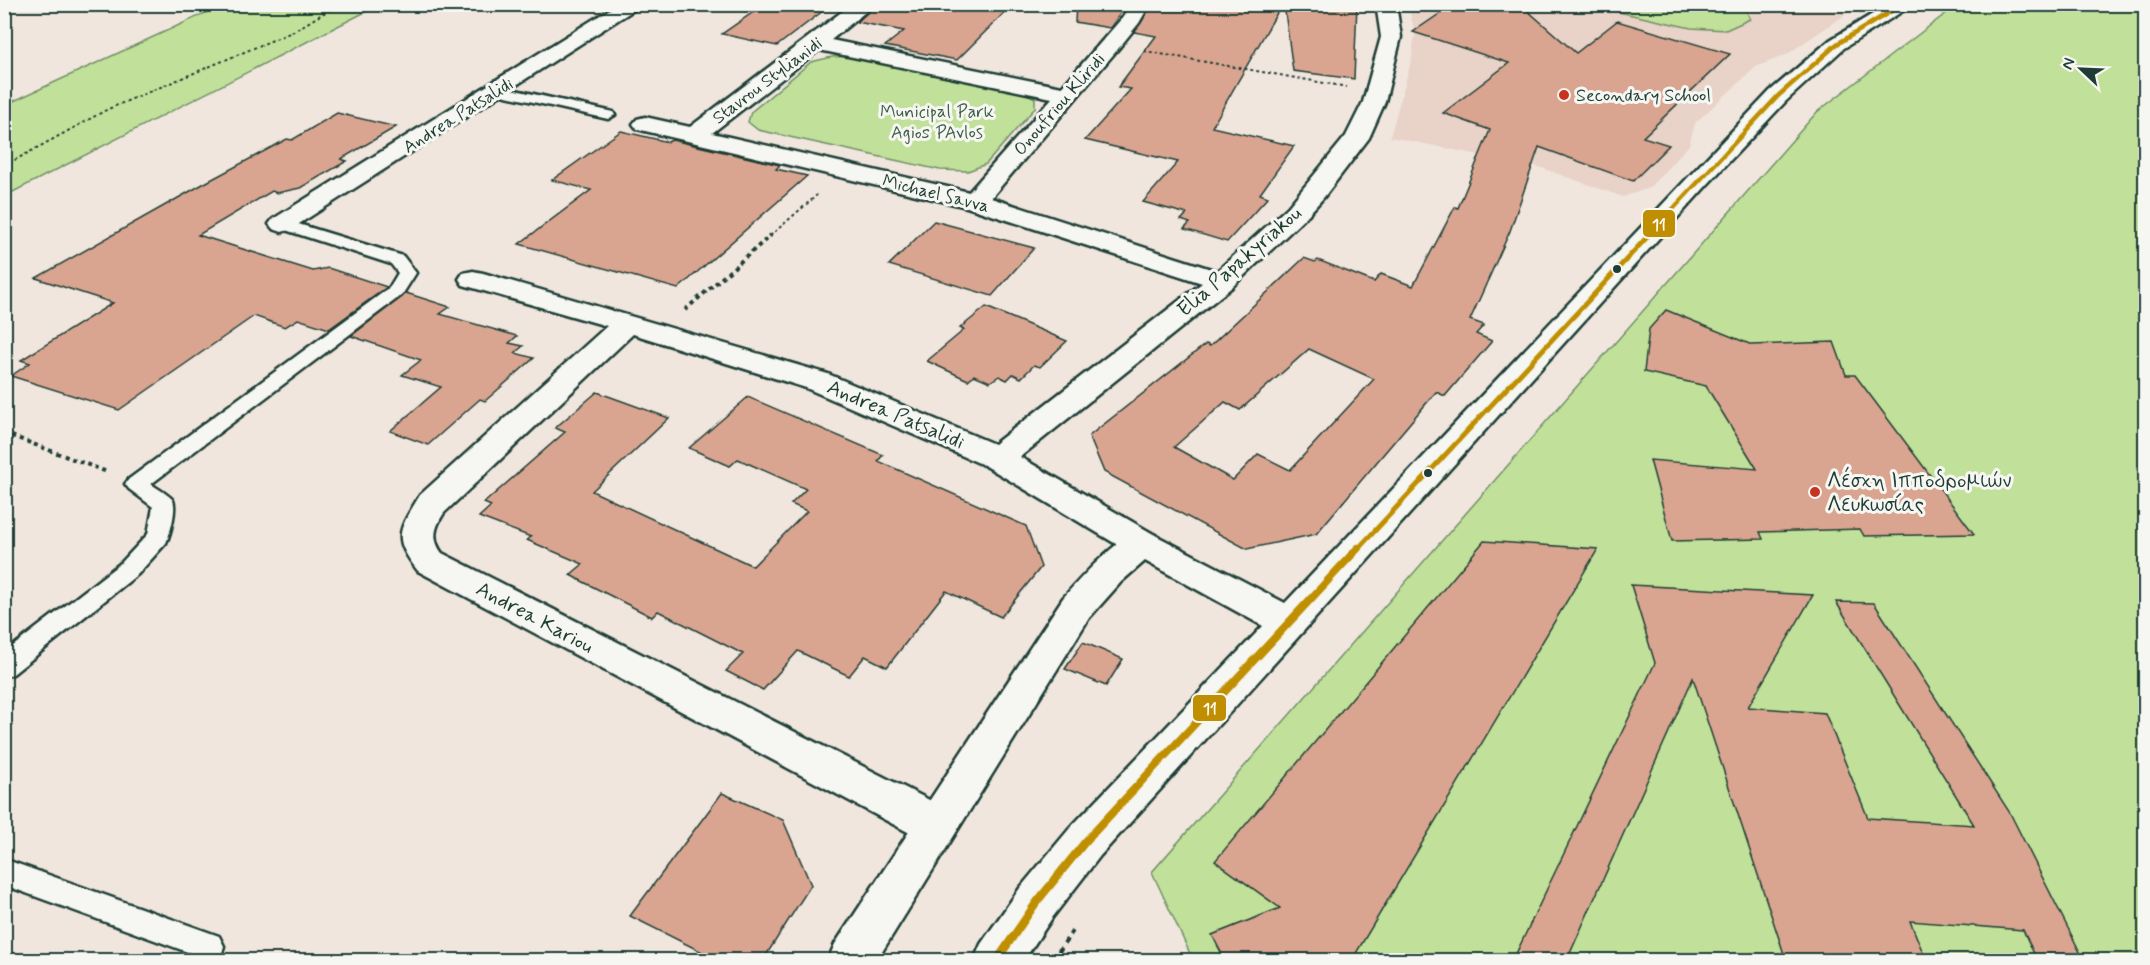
<svg xmlns="http://www.w3.org/2000/svg" width="2150" height="965" viewBox="0 0 2150 965" font-family="Mynerve,sans-serif">
  <rect width="100%" height="100%" fill="#f0e6de"/>
  <filter id="ink" filterUnits="userSpaceOnUse"><feTurbulence type="fractalNoise" baseFrequency=".0167" numOctaves="2"/><feDisplacementMap in="SourceGraphic" scale="12" xChannelSelector="R" yChannelSelector="G"/><feConvolveMatrix kernelMatrix="1 2 1 2 8 2 1 2 1" color-interpolation-filters="sRGB"/></filter>
  <g filter="url(#ink)">
    <!-- built -->
    <path fill="#e9d2c7" d="M 1846,4 L 1849,12 L 1786,55 L 1756,67 L 1695,123 L 1689,145 L 1649,188 L 1623,197 L 1539,167 L 1390,137 L 1412,58 L 1415,32 L 1408,5 Z"/>
    <!-- green -->
    <g fill="#c1e19a" stroke="#708f67" stroke-width="1.5">
      <path d="M 225,4 L 379,5 L 5,196 L 5,105 Z"/>
      <path d="M 1587,5 L 1744,5 L 1750,19 L 1726,30 L 1691,28 Z"/>
      <path d="M 1957,5 L 2145,5 L 2145,960 L 1193,960 L 1152,872 L 1817,112 Z"/>
      <path d="M 853,56 L 1021,91 L 1035,98 L 1035,108 L 986,164 L 968,171 L 940,170 L 758,130 L 748,122 L 751,112 L 811,62 L 832,57 Z"/>
    </g>
    <!-- building -->
    <g fill="#daa590" stroke="#1f3d34" stroke-width="1.5" fill-rule="evenodd">
      <path d="M 765,4 L 832,4 L 777,46 L 722,34 Z"/>
      <path d="M 877,4 L 1013,4 L 957,60 L 885,46 L 904,31 L 857,22 Z"/>
      <path d="M 1076,4 L 1127,4 L 1110,28 L 1075,22 Z"/>
      <path d="M 1152,4 L 1282,4 L 1212,127 L 1294,146 L 1260,194 L 1268,197 L 1227,242 L 1184,229 L 1190,223 L 1181,220 L 1187,214 L 1143,202 L 1178,162 L 1085,140 L 1131,89 L 1118,87 L 1156,36 L 1134,32 Z"/>
      <path d="M 1284,4 L 1357,4 L 1354,79 L 1293,71 Z"/>
      <path d="M 1454,4 L 1520,4 L 1576,53 L 1617,21 L 1730,54 L 1643,137 L 1669,145 L 1633,181 L 1539,147 L 1510,231 L 1470,320 L 1484,325 L 1476,334 L 1492,341 L 1445,396 L 1436,392 L 1316,534 L 1247,549 L 1104,472 L 1089,436 L 1206,344 L 1210,346 L 1304,258 L 1315,262 L 1318,260 L 1374,282 L 1381,274 L 1413,286 L 1455,207 L 1458,208 L 1490,130 L 1443,113 L 1509,63 L 1413,32 ZM 1309,349 L 1374,379 L 1290,470 L 1258,454 L 1233,480 L 1174,447 L 1225,402 L 1240,410 Z"/>
      <path d="M 337,113 L 396,127 L 341,159 L 347,161 L 300,188 L 277,193 L 272,191 L 198,235 L 313,271 L 328,268 L 387,287 L 329,329 L 298,319 L 285,327 L 254,316 L 119,410 L 11,376 L 30,363 L 21,360 L 113,303 L 36,278 L 203,184 L 287,139 L 292,140 Z"/>
      <path d="M 621,131 L 668,142 L 672,140 L 780,165 L 776,169 L 807,176 L 678,289 L 519,244 L 591,190 L 552,180 Z"/>
      <path d="M 934,221 L 1034,248 L 992,296 L 889,265 Z"/>
      <path d="M 406,293 L 450,307 L 440,314 L 517,336 L 509,343 L 523,346 L 515,353 L 534,358 L 485,401 L 480,399 L 428,445 L 390,431 L 441,387 L 402,375 L 421,360 L 351,336 Z"/>
      <path d="M 986,307 L 1067,341 L 1040,367 L 1034,365 L 1021,378 L 1013,374 L 1007,380 L 999,376 L 990,382 L 974,375 L 968,380 L 927,361 L 964,330 L 960,328 Z"/>
      <path d="M 1666,310 L 1752,345 L 1834,342 L 1846,375 L 1855,375 L 1974,534 L 1864,536 L 1860,529 L 1760,532 L 1763,539 L 1672,541 L 1650,460 L 1757,469 L 1706,386 L 1644,372 L 1649,329 Z"/>
      <path d="M 597,392 L 669,418 L 592,491 L 753,566 L 807,511 L 791,504 L 806,489 L 738,459 L 730,466 L 689,448 L 748,397 L 883,455 L 878,461 L 1026,526 L 1041,567 L 1001,617 L 946,591 L 887,667 L 865,656 L 849,676 L 798,651 L 763,690 L 726,671 L 743,654 L 658,611 L 652,617 L 570,575 L 583,564 L 527,540 L 531,537 L 479,517 L 491,506 L 484,503 L 565,432 L 555,428 Z"/>
      <path d="M 1484,541 L 1598,549 L 1352,960 L 1225,960 L 1212,935 L 1280,908 L 1215,861 Z"/>
      <path d="M 1631,585 L 1813,595 L 1748,707 L 1825,713 L 1868,818 L 1974,825 L 1836,602 L 1874,603 L 2010,813 L 2084,960 L 2037,960 L 2023,930 L 1910,921 L 1926,960 L 1786,960 L 1693,678 L 1567,960 L 1513,960 L 1655,663 Z"/>
      <path d="M 1083,642 L 1123,659 L 1106,686 L 1065,669 Z"/>
      <path d="M 722,793 L 783,820 L 811,885 L 763,960 L 718,960 L 630,916 Z"/>
    </g>
    <g fill="none" stroke-linecap="round" stroke-linejoin="round">
      <!-- service casing -->
      <g stroke="#1f3d34" stroke-width="5">
        <g id="service">
          <path d="M 498,86 L 613,112 L 615,115 L 608,119 L 493,93 L 491,90 Z"/>
          <path d="M 282,219 L 403,256 L 416,273 L 402,295 L 151,484 C 157,488 166,493 172,499 C 178,505 170,535 166,543 L 138,574 L 13,674 L 4,677 L 4,653 L 122,562 L 148,534 L 153,507 L 129,489 L 125,484 L 129,479 L 389,288 L 398,273 L 391,264 L 276,227 L 274,224 Z"/>
          <path d="M 4,859 L 219,936 L 224,946 L 220,960 L 192,960 L 193,954 L 4,885 Z"/>
        </g>
      </g>
      <!-- minor casing -->
      <g stroke="#1f3d34" stroke-width="5">
        <g id="minor">
          <path d="M 618,4 L 643,4 L 291,229 L 282,232 L 273,229 L 269,224 L 273,219 Z"/>
          <path d="M 852,4 L 875,4 L 831,40 L 1062,87 L 1123,17 L 1130,4 L 1150,4 L 1139,23 L 1118,49 L 991,198 L 1217,271 L 1288,207 L 1346,136 L 1363,102 L 1381,37 L 1376,4 L 1396,4 L 1401,37 L 1385,102 L 1369,138 L 1324,197 L 1306,217 L 1232,287 L 1020,457 L 1155,535 L 1160,544 L 1155,553 L 1143,557 L 1131,553 L 986,466 L 806,388 L 633,334 L 444,513 C 435,527 431,538 442,553 L 951,811 L 957,825 L 951,839 L 936,844 L 921,839 L 418,571 C 391,537 399,530 420,495 L 607,326 L 463,285 L 459,279 L 463,273 L 473,271 L 483,273 L 828,374 L 994,444 L 1202,283 L 967,207 L 645,131 L 637,129 L 633,124 L 637,119 L 645,117 L 690,127 ZM 819,50 L 1052,98 L 969,192 L 712,133 Z"/>
        </g>
      </g>
      <!-- secondary casing -->
      <g stroke="#1f3d34" stroke-width="5">
        <path id="secondary" d="M 1889,4 L 1914,4 L 1844,48 L 1786,101 L 1707,185 L 1100,856 L 1052,918 L 1024,960 L 974,960 L 981,944 L 1020,888 L 1070,828 L 1263,626 L 1145,561 L 1121,582 L 1089,618 L 877,960 L 828,960 L 835,944 L 1063,598 C 1078,581 1119,534 1142,532 C 1146,531 1151,534 1155,535 L 1285,603 L 1770,91 L 1830,40 Z"/>
      </g>
      <!-- path-far2 -->
      <g stroke="#1f3d34" stroke-width="2" stroke-dasharray="3 3" stroke-linecap="butt">
        <path d="M 1144,51 L 1347,87"/>
        <path d="M 4,166 L 108,109 L 292,32 L 339,4"/>
        <path d="M 770,236 L 817,195"/>
      </g>
      <!-- path-far1 -->
      <g stroke="#1f3d34" stroke-width="4" stroke-dasharray="4 4" stroke-linecap="butt">
        <path d="M 685,310 L 771,235"/>
        <path d="M 4,433 L 107,472"/>
      </g>
      <!-- path -->
      <path stroke="#1f3d34" stroke-width="4.5" stroke-dasharray="5 5" stroke-linecap="butt" d="M 1053,960 L 1074,929"/>
      <!-- service -->
      <use href="#service" fill="#f6f6f2" fill-rule="evenodd"/>
      <!-- minor -->
      <use href="#minor" fill="#f6f6f2" fill-rule="evenodd"/>
      <!-- secondary -->
      <use href="#secondary" fill="#f6f6f2" fill-rule="evenodd"/>
      <!-- bus-1-far2 casing -->
      <g stroke="#f6f6f2" stroke-width="8">
        <path id="bus-1-far2" d="M 1648,236 L 1778,96 L 1837,44 L 1903,4"/>
      </g>
      <!-- bus-1-far1 casing -->
      <g stroke="#f6f6f2" stroke-width="9">
        <path id="bus-1-far1" d="M 1357,550 L 1649,235"/>
      </g>
      <!-- bus-1 casing -->
      <g stroke="#f6f6f2" stroke-width="12">
        <path id="bus-1" d="M 997,960 L 1036,903 L 1085,842 L 1358,548"/>
      </g>
      <!-- bus-1-far2 -->
      <use href="#bus-1-far2" stroke="#c08f01" stroke-width="4.5"/>
      <!-- bus-1-far1 -->
      <use href="#bus-1-far1" stroke="#c08f01" stroke-width="5"/>
      <!-- bus-1 -->
      <use href="#bus-1" stroke="#c08f01" stroke-width="8"/>
    </g>
  </g>
  <!-- markers -->
  <g fill="#c8321e" stroke="#f6f6f2" stroke-width="2">
    <circle cx="1564" cy="95" r="6"/>
    <circle cx="1815" cy="492" r="6"/>
  </g>
  <g fill="#1f3d34" stroke="#f6f6f2" stroke-width="2">
    <circle cx="1617" cy="269" r="5"/>
    <circle cx="1428" cy="473" r="5"/>
  </g>
  <g text-anchor="middle" stroke-width="6" stroke-linejoin="round" paint-order="stroke">
    <!-- far-street labels -->
    <g font-size="18" fill="#1f3d34" stroke="#f6f6f2">
      <text transform="translate(767 80) rotate(-37)" y="6">Stavrou Stylianidi</text>
      <text transform="translate(1059 104) rotate(-49)" y="6">Onoufriou Kliridi</text>
      <text transform="translate(458 115) rotate(-32)" y="6">Andrea Patsalidi</text>
      <text transform="translate(936 193) rotate(14)" y="6">Michael Savva</text>
    </g>
    <!-- far-poi labels -->
    <g font-size="18" fill="#1f3d34" stroke="#f6f6f2" text-anchor="start">
      <text x="1576" y="101">Secondary School</text>
    </g>
    <!-- far-park labels -->
    <g font-size="18" fill="#3f5e48" stroke="#f6f6f2">
      <text x="937" y="117">Municipal Park<tspan x="937" dy="21">Agios PAvlos</tspan></text>
    </g>
    <!-- street labels -->
    <g font-size="21" fill="#1f3d34" stroke="#f6f6f2">
      <text transform="translate(1239 261) rotate(-41)" y="7">Elia Papakyriakou</text>
      <text transform="translate(896 414) rotate(23)" y="7">Andrea Patsalidi</text>
      <text transform="translate(535 617) rotate(28)" y="7">Andrea Kariou</text>
    </g>
    <!-- poi labels -->
    <g font-size="21" fill="#1f3d34" stroke="#f6f6f2" text-anchor="start">
      <text x="1827" y="487">Λέσχη Ιπποδρομιών<tspan x="1827" dy="24">Λευκωσίας</tspan></text>
    </g>
  </g>
  <g stroke="#f6f6f2" stroke-width="2">
    <rect x="1642" y="209" width="34" height="29" rx="6" fill="#c08f01"/>
    <rect x="1192" y="694" width="35" height="28" rx="6" fill="#c08f01"/>
  </g>
  <g font-size="16" text-anchor="middle" font-weight="bold" fill="#fff">
    <text x="1659" y="230">11</text>
    <text x="1210" y="714">11</text>
  </g>
  <!-- margin -->
  <rect width="2150" height="965" fill="none" stroke="#f6f6f2" stroke-width="24"/>
  <rect x="12" y="12" width="2126" height="941" fill="none" stroke="#1f3d34" stroke-width="2" filter="url(#ink)"/>
  <!-- north arrow -->
  <g transform="translate(2081 69) rotate(293)" stroke="#f6f6f2" stroke-width="4.5" paint-order="stroke">
  <path d="M0-4.5L10 22L0 15L-10 22Z" fill="#1f3d34"/>
  <text y="-9" font-size="16" font-weight="bold" text-anchor="middle" fill="#1f3d34">N</text>
  </g>
</svg>
